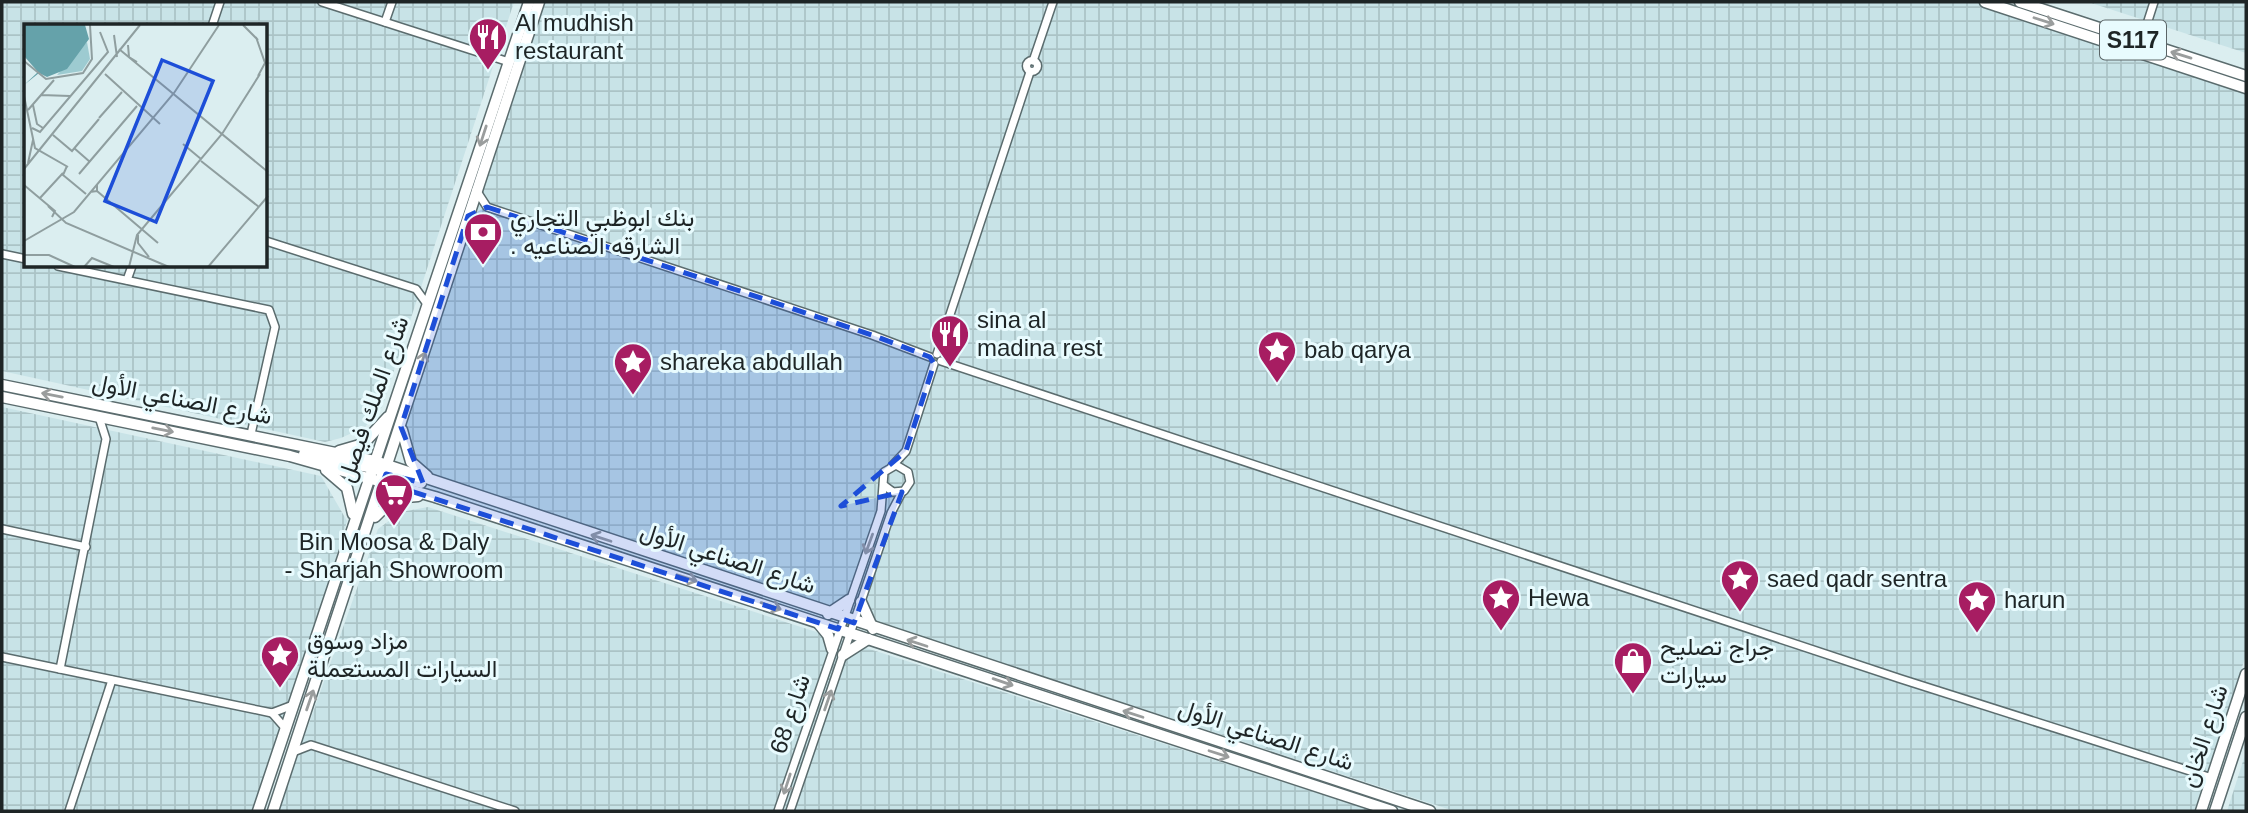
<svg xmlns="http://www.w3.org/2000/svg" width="2248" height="813" viewBox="0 0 2248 813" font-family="Arial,Vazirmatn,sans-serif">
  <defs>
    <pattern id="industrial-grid" width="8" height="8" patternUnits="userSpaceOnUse" patternTransform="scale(1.75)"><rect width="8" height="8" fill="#c8e3e7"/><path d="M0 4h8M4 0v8" fill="none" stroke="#abc3c6"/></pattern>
  </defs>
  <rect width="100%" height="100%" fill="#dbeef0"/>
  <!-- industrial -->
  <g fill="url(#industrial-grid)" fill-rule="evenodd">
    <path d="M 2,2 L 514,2 L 382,407 L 365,427 L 341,438 L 325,442 L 2,371 ZM 26,26 L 266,26 L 266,266 L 26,266 Z"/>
    <path d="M 543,2 L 1981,2 L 2246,89 L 2246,655 L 2194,811 L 1454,811 L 430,475 L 412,452 L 404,422 Z"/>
    <path d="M 2088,2 L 2246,2 L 2246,53 Z"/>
    <path d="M 2,407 L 321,476 L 347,521 L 286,729 L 258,811 L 2,811 Z"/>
    <path d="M 428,507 L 1373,811 L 278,811 L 378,529 L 401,512 Z"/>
    <path d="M 2246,752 L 2246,811 L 2227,811 Z"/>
  </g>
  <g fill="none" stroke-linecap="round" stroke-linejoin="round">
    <!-- minor casing -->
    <g stroke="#5b6c6e" stroke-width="10">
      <g id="minor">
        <path d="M 322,2 L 509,62"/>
        <path d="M 385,22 L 392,2"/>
        <path d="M 212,26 L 220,2"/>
        <path d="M 2150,45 L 2146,27 L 2154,2"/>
        <circle cx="1032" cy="66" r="5.5"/>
        <path d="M 1033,61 L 1053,2"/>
        <path d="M 476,190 L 487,207 L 872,335 L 930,357"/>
        <path d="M 266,241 L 416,289 L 427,304"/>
        <path d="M 2,254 L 26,259"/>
        <path d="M 58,266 L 269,310 L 275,327 L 251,434"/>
        <path d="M 127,280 L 132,266"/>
        <path d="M 937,354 L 1030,72"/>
        <path d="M 941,361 L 1901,679 L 2212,778"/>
        <path d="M 892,466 L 906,451 L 934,364"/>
        <path d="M 2,529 L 86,547"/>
        <path d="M 2,657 L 272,713 L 293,705"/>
        <path d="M 60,669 L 106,439 L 99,417"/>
        <path d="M 272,713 L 286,729"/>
        <path d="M 293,752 L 311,745 L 515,811"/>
        <path d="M 69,811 L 112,680"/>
        <path d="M 778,811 L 881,511 L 884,472 L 896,465 L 908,472 L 910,482 L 904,491 L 893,492 L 885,486"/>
        <path d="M 790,811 L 891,513 L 902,492"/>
      </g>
    </g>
    <!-- major casing -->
    <g stroke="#5b6c6e" stroke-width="13">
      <g id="major">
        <path d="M 1985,2 L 2246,88"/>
        <path d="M 2020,2 L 2246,76"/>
        <path d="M 2,385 L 375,461 L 1430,811"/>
        <path d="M 2,397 L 290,456 L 435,497 L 1392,811"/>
        <path d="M 402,430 L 411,462 L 427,476"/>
        <path d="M 339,451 L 363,444 L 388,417"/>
        <path d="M 304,454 L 378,469"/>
        <path d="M 326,470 L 347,488 L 353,514"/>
        <path d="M 381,473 L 421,483"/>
        <path d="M 375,517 L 394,498 L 418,496"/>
        <path d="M 861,602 L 873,629"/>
        <path d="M 828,614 L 849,600"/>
        <path d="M 819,624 L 828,635 L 832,649"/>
        <path d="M 843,655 L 868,639"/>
        <path d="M 258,811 L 529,2"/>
        <path d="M 273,811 L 539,2"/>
        <path d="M 2201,811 L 2246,674"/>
        <path d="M 2215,811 L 2246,717"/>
      </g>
    </g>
    <!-- minor -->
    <use href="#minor" stroke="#fff" stroke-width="7"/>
    <!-- major -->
    <use href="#major" stroke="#fff" stroke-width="10"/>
  </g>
  <!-- one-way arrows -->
  <defs><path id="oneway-shaft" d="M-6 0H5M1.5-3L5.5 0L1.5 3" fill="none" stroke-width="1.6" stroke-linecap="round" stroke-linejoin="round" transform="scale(1.75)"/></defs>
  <g stroke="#9a9d9d">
    <use href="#oneway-shaft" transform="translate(2044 21) rotate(18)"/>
    <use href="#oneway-shaft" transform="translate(2181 55) rotate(-163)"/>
    <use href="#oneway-shaft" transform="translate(483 136) rotate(108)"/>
    <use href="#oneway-shaft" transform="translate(422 362) rotate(-72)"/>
    <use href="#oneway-shaft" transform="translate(52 395) rotate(-169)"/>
    <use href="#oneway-shaft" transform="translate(163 430) rotate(11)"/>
    <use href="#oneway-shaft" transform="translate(601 538) rotate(-162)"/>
    <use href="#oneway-shaft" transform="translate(869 544) rotate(110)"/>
    <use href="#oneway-shaft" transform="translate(687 578) rotate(18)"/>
    <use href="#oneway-shaft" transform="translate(771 606) rotate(19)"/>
    <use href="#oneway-shaft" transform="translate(917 643) rotate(-162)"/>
    <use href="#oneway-shaft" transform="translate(1003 682) rotate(19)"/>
    <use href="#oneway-shaft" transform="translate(310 700) rotate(-71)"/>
    <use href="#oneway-shaft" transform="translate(828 700) rotate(-71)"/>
    <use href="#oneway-shaft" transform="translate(1133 714) rotate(-162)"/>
    <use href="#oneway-shaft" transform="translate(1219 754) rotate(18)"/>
    <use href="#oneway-shaft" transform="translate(787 784) rotate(108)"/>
  </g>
  <!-- marked area -->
  <path fill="#1d4ed8" fill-opacity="0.2" stroke="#1d4ed8" stroke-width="5" stroke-dasharray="14 9" stroke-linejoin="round" d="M 487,207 L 872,335 L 930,357 L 934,364 L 906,451 L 841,506 L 902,492 L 854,623 L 842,619 L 838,629 L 383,482 L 386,474 L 423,483 L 401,427 L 468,216 Z"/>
  <!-- icons -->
  <defs>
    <g id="restaurant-pin" transform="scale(2.0125)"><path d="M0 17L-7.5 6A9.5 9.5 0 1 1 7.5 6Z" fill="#a71d62" stroke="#e8fbfe"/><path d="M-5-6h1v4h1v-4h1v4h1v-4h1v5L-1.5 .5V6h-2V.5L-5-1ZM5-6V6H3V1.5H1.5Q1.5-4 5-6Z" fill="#fff"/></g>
    <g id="bank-pin" transform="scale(2.0125)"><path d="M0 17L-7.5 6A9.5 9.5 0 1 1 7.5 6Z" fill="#a71d62" stroke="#e8fbfe"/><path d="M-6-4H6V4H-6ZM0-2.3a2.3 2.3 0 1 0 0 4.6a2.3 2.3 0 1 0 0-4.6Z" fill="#fff"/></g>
    <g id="sight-pin" transform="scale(2.0125)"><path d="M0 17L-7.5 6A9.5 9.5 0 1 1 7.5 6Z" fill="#a71d62" stroke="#e8fbfe"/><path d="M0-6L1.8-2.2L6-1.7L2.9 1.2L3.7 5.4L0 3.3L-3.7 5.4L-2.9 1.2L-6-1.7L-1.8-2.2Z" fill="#fff"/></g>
    <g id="supermarket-pin" transform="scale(2.0125)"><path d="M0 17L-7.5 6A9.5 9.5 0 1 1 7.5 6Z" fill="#a71d62" stroke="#e8fbfe"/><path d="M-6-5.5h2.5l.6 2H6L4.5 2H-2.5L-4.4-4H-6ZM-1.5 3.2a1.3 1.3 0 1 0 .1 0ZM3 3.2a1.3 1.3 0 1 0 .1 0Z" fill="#fff"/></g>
    <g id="shop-pin" transform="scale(2.0125)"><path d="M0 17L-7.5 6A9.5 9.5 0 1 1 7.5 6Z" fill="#a71d62" stroke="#e8fbfe"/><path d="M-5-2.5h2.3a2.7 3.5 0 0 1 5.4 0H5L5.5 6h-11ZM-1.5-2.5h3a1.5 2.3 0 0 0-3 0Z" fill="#fff"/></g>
  </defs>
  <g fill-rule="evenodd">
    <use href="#restaurant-pin" x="488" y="37"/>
    <use href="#bank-pin" x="483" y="232"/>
    <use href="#restaurant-pin" x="950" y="334"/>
    <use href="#sight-pin" x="1277" y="350"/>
    <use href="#sight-pin" x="633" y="362"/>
    <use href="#supermarket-pin" x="394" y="493"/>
    <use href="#sight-pin" x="1740" y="579"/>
    <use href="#sight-pin" x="1501" y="598"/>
    <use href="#sight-pin" x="1977" y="600"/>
    <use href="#sight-pin" x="280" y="655"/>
    <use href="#shop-pin" x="1633" y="661"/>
  </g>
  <g text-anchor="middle" stroke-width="6" stroke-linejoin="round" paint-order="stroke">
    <!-- shield labels -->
    <rect fill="#e8fbfe" stroke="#5b6567" stroke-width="2" x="2100" y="20.5" width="66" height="39" rx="5"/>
    <g font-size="23" font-weight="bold" fill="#1e2526">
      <text x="2133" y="48">S117</text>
    </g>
    <!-- poi labels -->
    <g font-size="24" fill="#1e2526" stroke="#e8fbfe" text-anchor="start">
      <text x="515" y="31">Al mudhish<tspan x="515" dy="28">restaurant</tspan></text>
      <text x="510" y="226">بنك ابوظبي التجاري<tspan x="510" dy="28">. الشارقه الصناعيه</tspan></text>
      <text x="977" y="328">sina al<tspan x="977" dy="28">madina rest</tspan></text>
      <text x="1304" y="358">bab qarya</text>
      <text x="660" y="370">shareka abdullah</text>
      <text x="394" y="550" text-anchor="middle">Bin Moosa &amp; Daly<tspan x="394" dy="28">- Sharjah Showroom</tspan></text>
      <text x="1767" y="587">saed qadr sentra</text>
      <text x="1528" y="606">Hewa</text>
      <text x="2004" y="608">harun</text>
      <text x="307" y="649">مزاد وسوق<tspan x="307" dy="28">السيارات المستعملة</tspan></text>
      <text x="1660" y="655">جراج تصليح<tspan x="1660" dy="28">سيارات</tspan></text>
    </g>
    <!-- street labels -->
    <g font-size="24" fill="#1e2526" stroke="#e8fbfe">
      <text transform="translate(182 399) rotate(11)" y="8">شارع الصناعي الأول</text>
      <text transform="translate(373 399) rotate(-71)" y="8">شارع الملك فيصل</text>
      <text transform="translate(728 558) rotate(18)" y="8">شارع الصناعي الأول</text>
      <text transform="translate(790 714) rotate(-72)" y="8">شارع 68</text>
      <text transform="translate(1266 735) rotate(18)" y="8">شارع الصناعي الأول</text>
      <text transform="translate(2204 736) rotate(-72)" y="8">شارع الخان</text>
    </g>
  </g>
  <!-- overview -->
  <g transform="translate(24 24)">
    <rect width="243" height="243" fill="#dbeef0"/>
    <path d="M 63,18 L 66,35 L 58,47 L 33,51 Z" fill="#9dcbd1"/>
    <path d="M 0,1 L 61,1 L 65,15 L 43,45 L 23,53 L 15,49 L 0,61 L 14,48 L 0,32 Z" fill="#65a2aa"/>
    <path fill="none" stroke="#8f9e9f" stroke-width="2" d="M 219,1 L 234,16M 90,11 L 93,33M 232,13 L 241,39 L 234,52M 104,21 L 105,33 L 113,38M 95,25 L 244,148M 0,37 L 22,55 L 59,49 L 68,35 L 66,1M 81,50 L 136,100M 17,71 L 46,72M 0,72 L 11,124 L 44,143M 9,81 L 13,100 L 19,104M 4,86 L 30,56M 75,94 L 98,68M 8,104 L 16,108 L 84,28 L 76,8M 29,111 L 48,127 L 75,95M 159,120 L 177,135M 50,124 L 66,138M 177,137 L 235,183M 4,139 L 9,116M 43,142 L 39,151 L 62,170M 0,145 L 116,1M 55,150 L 113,82M 0,161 L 31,187 L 28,193M 66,168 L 73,167 L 134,219 L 73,167 L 73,160M 16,174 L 39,149M 24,182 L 42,199 L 145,243M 114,211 L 114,219 L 125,233M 0,217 L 50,188 L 150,69 L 195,1M 0,231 L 25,231 L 51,243M 60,243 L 68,234 L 90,243M 105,243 L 113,211 L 198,110 L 236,50M 184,243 L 244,172"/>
    <path fill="#1d4ed8" fill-opacity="0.15" stroke="#1d4ed8" stroke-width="3.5" d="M 138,36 L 189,57 L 132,198 L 81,177 Z"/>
    <rect width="243" height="243" fill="none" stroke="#1e2526" stroke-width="3.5"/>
  </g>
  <!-- border -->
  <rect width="2248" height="813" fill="none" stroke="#1e2526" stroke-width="7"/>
</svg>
